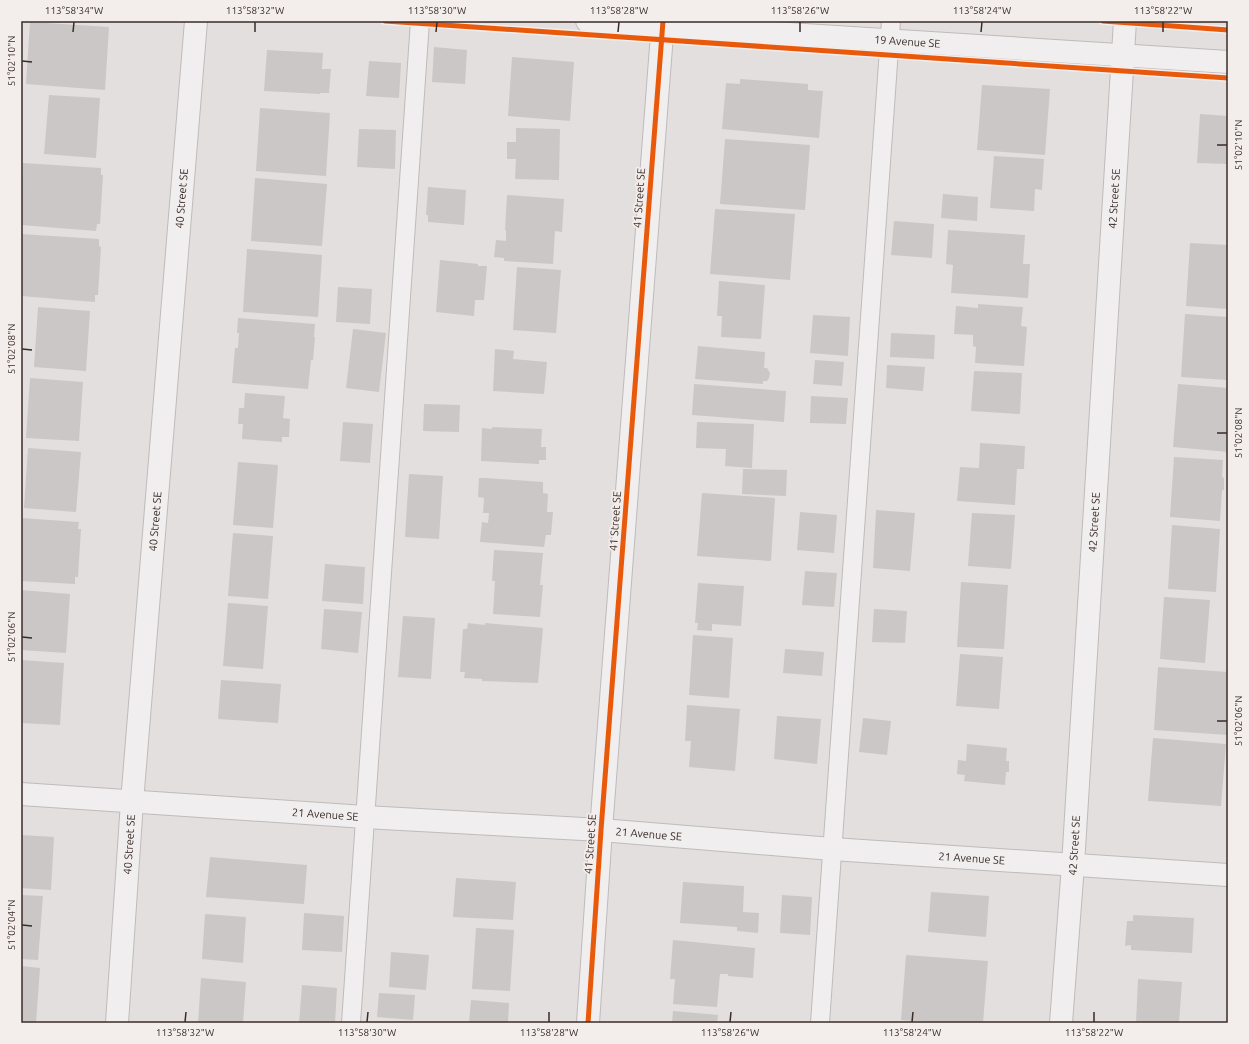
<svg xmlns="http://www.w3.org/2000/svg" width="1249" height="1044" viewBox="0 0 1249 1044" font-family="Ubuntu,sans-serif">
  <rect width="100%" height="100%" fill="#e3dfde"/>
  <!-- building -->
  <g fill="#cbc7c6">
    <path d="M 30,22 L 109,27 L 105,90 L 26,84 Z"/>
    <path d="M 434,47 L 467,50 L 465,84 L 432,82 Z"/>
    <path d="M 267,50 L 323,53 L 322,69 L 331,69 L 329,93 L 320,93 L 320,94 L 264,91 Z"/>
    <path d="M 512,57 L 574,62 L 570,121 L 508,116 Z"/>
    <path d="M 369,61 L 401,63 L 399,98 L 366,96 Z"/>
    <path d="M 740,79 L 808,84 L 808,90 L 823,91 L 819,138 L 722,129 L 726,83 L 740,84 Z"/>
    <path d="M 982,85 L 1050,89 L 1045,155 L 977,150 Z"/>
    <path d="M 49,95 L 100,98 L 96,158 L 44,154 Z"/>
    <path d="M 260,108 L 330,113 L 326,176 L 256,171 Z"/>
    <path d="M 1200,114 L 1228,116 L 1228,164 L 1197,163 Z"/>
    <path d="M 516,128 L 560,129 L 559,180 L 515,179 L 516,159 L 507,159 L 507,142 L 516,142 Z"/>
    <path d="M 359,129 L 396,130 L 395,169 L 357,167 Z"/>
    <path d="M 725,139 L 810,145 L 805,210 L 720,204 Z"/>
    <path d="M 994,156 L 1044,159 L 1042,190 L 1035,189 L 1034,211 L 990,208 Z"/>
    <path d="M 23,163 L 101,168 L 101,175 L 103,175 L 100,224 L 97,224 L 96,231 L 21,225 L 21,191 Z"/>
    <path d="M 255,178 L 327,184 L 322,246 L 251,241 Z"/>
    <path d="M 428,187 L 466,190 L 464,225 L 428,222 L 428,215 L 426,215 Z"/>
    <path d="M 943,194 L 978,197 L 977,221 L 941,218 Z"/>
    <path d="M 507,195 L 564,199 L 562,232 L 555,231 L 553,264 L 504,261 L 504,258 L 494,257 L 496,240 L 506,241 L 506,230 L 505,230 Z"/>
    <path d="M 715,209 L 795,214 L 790,280 L 710,274 Z"/>
    <path d="M 894,221 L 934,224 L 932,258 L 891,255 Z"/>
    <path d="M 948,230 L 1025,235 L 1023,264 L 1030,264 L 1028,298 L 951,293 L 953,265 L 946,264 Z"/>
    <path d="M 21,234 L 99,239 L 99,246 L 101,247 L 98,295 L 95,295 L 95,302 L 21,296 Z"/>
    <path d="M 1190,243 L 1228,245 L 1228,309 L 1186,306 Z"/>
    <path d="M 247,249 L 322,255 L 318,317 L 243,312 Z"/>
    <path d="M 440,260 L 478,264 L 478,266 L 487,266 L 484,300 L 475,300 L 474,316 L 436,312 Z"/>
    <path d="M 517,267 L 561,270 L 556,333 L 513,330 Z"/>
    <path d="M 719,281 L 765,285 L 761,339 L 721,337 L 722,316 L 717,316 Z"/>
    <path d="M 338,287 L 372,289 L 370,324 L 336,322 Z"/>
    <path d="M 978,304 L 1023,307 L 1021,326 L 1027,327 L 1024,366 L 975,363 L 976,347 L 973,346 L 973,335 L 954,334 L 956,306 L 978,308 Z"/>
    <path d="M 38,307 L 90,311 L 86,371 L 34,367 Z"/>
    <path d="M 1185,314 L 1228,317 L 1228,380 L 1181,377 Z"/>
    <path d="M 813,315 L 850,317 L 848,356 L 810,353 Z"/>
    <path d="M 238,318 L 315,324 L 314,337 L 315,337 L 313,360 L 311,360 L 308,389 L 232,383 L 235,348 L 238,348 L 239,333 L 237,333 Z"/>
    <path d="M 353,329 L 386,333 L 379,392 L 346,388 Z"/>
    <path d="M 891,333 L 935,335 L 934,359 L 890,357 Z"/>
    <path d="M 698,346 L 765,352 L 764,368 L 767,368 L 770,373 L 769,378 L 767,381 L 763,381 L 763,384 L 695,379 Z"/>
    <path d="M 495,349 L 514,351 L 513,359 L 547,362 L 544,394 L 493,391 Z"/>
    <path d="M 815,360 L 844,362 L 842,386 L 813,384 Z"/>
    <path d="M 887,365 L 925,367 L 923,391 L 886,388 Z"/>
    <path d="M 974,371 L 1022,373 L 1020,414 L 971,411 Z"/>
    <path d="M 30,378 L 83,382 L 79,441 L 26,438 Z"/>
    <path d="M 694,384 L 786,391 L 784,422 L 692,415 Z"/>
    <path d="M 1178,384 L 1228,388 L 1228,452 L 1173,447 Z"/>
    <path d="M 245,393 L 285,396 L 283,418 L 290,419 L 289,437 L 282,437 L 282,442 L 242,439 L 243,424 L 238,424 L 239,408 L 244,408 Z"/>
    <path d="M 811,396 L 848,398 L 846,424 L 810,423 Z"/>
    <path d="M 424,404 L 460,405 L 459,432 L 423,431 Z"/>
    <path d="M 343,422 L 373,424 L 370,463 L 340,461 Z"/>
    <path d="M 697,422 L 754,424 L 752,468 L 725,466 L 726,449 L 696,448 Z"/>
    <path d="M 492,427 L 542,429 L 541,447 L 546,447 L 546,460 L 539,460 L 539,464 L 481,461 L 482,428 L 492,429 Z"/>
    <path d="M 980,443 L 1025,446 L 1024,469 L 1017,469 L 1015,505 L 957,501 L 960,467 L 979,468 Z"/>
    <path d="M 28,448 L 81,452 L 76,512 L 24,508 Z"/>
    <path d="M 1174,457 L 1223,460 L 1222,477 L 1224,478 L 1224,490 L 1222,490 L 1220,521 L 1170,517 Z"/>
    <path d="M 238,462 L 278,465 L 273,528 L 233,525 Z"/>
    <path d="M 743,469 L 787,470 L 786,496 L 742,494 Z"/>
    <path d="M 409,474 L 443,476 L 439,539 L 405,537 Z"/>
    <path d="M 479,478 L 486,478 L 543,482 L 543,493 L 548,494 L 547,512 L 553,512 L 551,535 L 546,535 L 544,547 L 480,542 L 482,522 L 488,523 L 489,513 L 483,513 L 484,498 L 478,497 Z"/>
    <path d="M 702,493 L 775,498 L 771,561 L 697,556 Z"/>
    <path d="M 876,510 L 915,513 L 910,571 L 873,568 Z"/>
    <path d="M 800,512 L 837,515 L 834,553 L 797,550 Z"/>
    <path d="M 972,513 L 1015,515 L 1011,569 L 968,566 Z"/>
    <path d="M 21,518 L 79,522 L 78,529 L 81,529 L 78,577 L 75,577 L 75,584 L 21,581 Z"/>
    <path d="M 1172,525 L 1220,529 L 1216,592 L 1168,589 Z"/>
    <path d="M 233,533 L 273,536 L 268,599 L 228,596 Z"/>
    <path d="M 494,550 L 543,553 L 540,585 L 543,585 L 540,617 L 493,614 L 495,581 L 492,581 Z"/>
    <path d="M 325,564 L 365,567 L 363,604 L 322,601 Z"/>
    <path d="M 805,571 L 837,573 L 834,607 L 802,605 Z"/>
    <path d="M 961,582 L 1008,585 L 1004,649 L 957,647 Z"/>
    <path d="M 698,583 L 744,586 L 741,626 L 712,624 L 712,631 L 697,630 L 698,623 L 695,623 Z"/>
    <path d="M 21,590 L 70,594 L 66,653 L 21,650 Z"/>
    <path d="M 1164,597 L 1210,600 L 1205,663 L 1160,659 Z"/>
    <path d="M 228,603 L 268,606 L 263,669 L 223,666 Z"/>
    <path d="M 324,609 L 362,612 L 358,653 L 321,649 Z"/>
    <path d="M 874,609 L 907,611 L 905,643 L 872,642 Z"/>
    <path d="M 403,616 L 435,618 L 431,679 L 398,677 Z"/>
    <path d="M 468,623 L 485,625 L 485,623 L 543,628 L 538,683 L 482,681 L 482,679 L 464,678 L 465,672 L 460,672 L 463,629 L 467,629 Z"/>
    <path d="M 693,635 L 733,638 L 729,698 L 689,695 Z"/>
    <path d="M 785,649 L 824,652 L 822,676 L 783,673 Z"/>
    <path d="M 960,654 L 1003,657 L 999,709 L 956,706 Z"/>
    <path d="M 21,660 L 64,663 L 60,725 L 21,723 Z"/>
    <path d="M 1158,667 L 1228,672 L 1228,735 L 1154,730 Z"/>
    <path d="M 221,680 L 281,684 L 278,723 L 218,719 Z"/>
    <path d="M 687,705 L 740,709 L 735,771 L 689,767 L 691,741 L 685,741 Z"/>
    <path d="M 777,716 L 821,719 L 817,764 L 774,759 Z"/>
    <path d="M 863,718 L 891,721 L 887,755 L 859,752 Z"/>
    <path d="M 1153,738 L 1226,744 L 1221,806 L 1148,801 Z"/>
    <path d="M 967,744 L 1007,748 L 1006,761 L 1009,761 L 1009,772 L 1006,772 L 1005,785 L 964,781 L 965,775 L 957,774 L 958,760 L 966,761 Z"/>
    <path d="M 21,835 L 54,837 L 51,890 L 21,888 Z"/>
    <path d="M 210,857 L 307,865 L 304,904 L 206,897 Z"/>
    <path d="M 456,878 L 516,882 L 513,920 L 453,917 Z"/>
    <path d="M 683,882 L 744,886 L 743,912 L 759,913 L 758,933 L 737,931 L 737,927 L 680,923 Z"/>
    <path d="M 931,892 L 989,896 L 986,937 L 928,932 Z"/>
    <path d="M 21,895 L 43,896 L 38,960 L 21,959 Z"/>
    <path d="M 782,895 L 812,897 L 810,935 L 780,933 Z"/>
    <path d="M 304,913 L 344,916 L 342,952 L 302,950 Z"/>
    <path d="M 205,914 L 246,917 L 243,963 L 202,959 Z"/>
    <path d="M 1133,915 L 1194,918 L 1192,953 L 1131,950 L 1131,945 L 1125,946 L 1127,921 L 1133,921 Z"/>
    <path d="M 476,928 L 514,930 L 510,991 L 472,989 Z"/>
    <path d="M 673,940 L 755,948 L 753,978 L 728,976 L 728,974 L 720,974 L 717,1007 L 673,1004 L 675,979 L 670,979 Z"/>
    <path d="M 391,952 L 429,955 L 426,990 L 389,987 Z"/>
    <path d="M 906,955 L 988,961 L 983,1023 L 939,1023 L 901,1020 Z"/>
    <path d="M 21,966 L 40,968 L 36,1023 L 21,1023 Z"/>
    <path d="M 201,978 L 246,982 L 243,1023 L 198,1023 Z"/>
    <path d="M 1138,979 L 1182,982 L 1179,1023 L 1136,1023 Z"/>
    <path d="M 302,985 L 337,988 L 335,1023 L 299,1023 Z"/>
    <path d="M 379,993 L 415,995 L 413,1020 L 377,1017 Z"/>
    <path d="M 471,1000 L 509,1003 L 508,1023 L 469,1023 Z"/>
    <path d="M 673,1011 L 718,1015 L 717,1023 L 672,1023 Z"/>
  </g>
  <g fill="none" stroke-linecap="round" stroke-linejoin="round">
    <!-- service casing -->
    <g stroke="#bfbbba" stroke-width="20">
      <g id="service">
        <path d="M 351,1023 L 420,21"/>
        <path d="M 820,1023 L 891,21"/>
      </g>
    </g>
    <!-- minor casing -->
    <g stroke="#bfbbba" stroke-width="24">
      <g id="minor">
        <path id="s1" d="M 587,21 L 1228,62"/>
        <path id="s2" d="M 21,794 L 365,817 L 601,830 L 832,849 L 1228,875"/>
        <path id="s3" d="M 117,1023 L 132,802 L 196,21"/>
        <path d="M 588,1023 L 601,830 L 663,21"/>
        <path id="s4" d="M 1061,1023 L 1073,865 L 1125,21"/>
      </g>
    </g>
    <!-- service -->
    <use href="#service" stroke="#f0eeee" stroke-width="18"/>
    <!-- minor -->
    <use href="#minor" stroke="#f0eeee" stroke-width="22"/>
    <!-- cycleway casing -->
    <g stroke="#f3edeb" stroke-width="8">
      <g id="cycleway">
        <path d="M 385,21 L 1228,78"/>
        <path d="M 1103,21 L 1228,30"/>
        <path d="M 588,1023 L 601,830 L 663,21"/>
      </g>
    </g>
    <!-- cycleway -->
    <use href="#cycleway" stroke="#e8590c" stroke-width="5"/>
  </g>
  <!-- ticks -->
  <path fill="none" stroke="#3a2c27" stroke-width="1.5" d="M 73,32 L 74,22M 255,32 L 255,22M 436,32 L 437,22M 618,32 L 619,22M 800,32 L 800,22M 981,32 L 982,22M 1163,32 L 1163,22M 22,61 L 32,62M 1217,145 L 1227,145M 22,349 L 32,350M 1217,433 L 1227,433M 22,637 L 32,638M 1217,721 L 1227,721M 22,925 L 32,926M 185,1022 L 186,1012M 367,1022 L 368,1012M 549,1022 L 549,1012M 730,1022 L 731,1012M 912,1022 L 913,1012M 1094,1022 L 1094,1012"/>
  <g text-anchor="middle" stroke-width="3.5" stroke-linejoin="round" paint-order="stroke">
    <!-- street labels -->
    <g font-size="11" fill="#3a2c27" stroke="#f3edeb">
      <text dy="4" stroke="none"><textPath href="#s1" startOffset="321">19 Avenue SE</textPath></text>
      <text transform="translate(639 198) rotate(-86)" y="4">41 Street SE</text>
      <text dy="4" stroke="none"><textPath href="#s3" startOffset="827">40 Street SE</textPath></text>
      <text dy="4" stroke="none"><textPath href="#s4" startOffset="826">42 Street SE</textPath></text>
      <text transform="translate(615 521) rotate(-86)" y="4">41 Street SE</text>
      <text dy="4" stroke="none"><textPath href="#s3" startOffset="503">40 Street SE</textPath></text>
      <text dy="4" stroke="none"><textPath href="#s4" startOffset="502">42 Street SE</textPath></text>
      <text dy="4" stroke="none"><textPath href="#s2" startOffset="305">21 Avenue SE</textPath></text>
      <text dy="4" stroke="none"><textPath href="#s2" startOffset="629">21 Avenue SE</textPath></text>
      <text transform="translate(590 844) rotate(-86)" y="4">41 Street SE</text>
      <text dy="4" stroke="none"><textPath href="#s3" startOffset="179">40 Street SE</textPath></text>
      <text dy="4" stroke="none"><textPath href="#s4" startOffset="178">42 Street SE</textPath></text>
      <text dy="4" stroke="none"><textPath href="#s2" startOffset="953">21 Avenue SE</textPath></text>
    </g>
  </g>
  <!-- border -->
  <rect width="1249" height="1044" fill="none" stroke="#f3edeb" stroke-width="44"/>
  <rect x="22" y="22" width="1205" height="1000" fill="none" stroke="#3a2c27" stroke-width="1.5"/>
  <g font-size="10" text-anchor="middle" fill="#3a2c27">
    <text x="74" y="14">113°58'34"W</text>
    <text x="255" y="14">113°58'32"W</text>
    <text x="437" y="14">113°58'30"W</text>
    <text x="619" y="14">113°58'28"W</text>
    <text x="800" y="14">113°58'26"W</text>
    <text x="982" y="14">113°58'24"W</text>
    <text x="1163" y="14">113°58'22"W</text>
    <text transform="translate(11 61) rotate(-90)" y="4">51°02'10"N</text>
    <text transform="translate(1238 145) rotate(-90)" y="4">51°02'10"N</text>
    <text transform="translate(11 349) rotate(-90)" y="4">51°02'08"N</text>
    <text transform="translate(1238 433) rotate(-90)" y="4">51°02'08"N</text>
    <text transform="translate(11 637) rotate(-90)" y="4">51°02'06"N</text>
    <text transform="translate(1238 721) rotate(-90)" y="4">51°02'06"N</text>
    <text transform="translate(11 925) rotate(-90)" y="4">51°02'04"N</text>
    <text x="185" y="1036">113°58'32"W</text>
    <text x="367" y="1036">113°58'30"W</text>
    <text x="549" y="1036">113°58'28"W</text>
    <text x="730" y="1036">113°58'26"W</text>
    <text x="912" y="1036">113°58'24"W</text>
    <text x="1094" y="1036">113°58'22"W</text>
  </g>
</svg>
